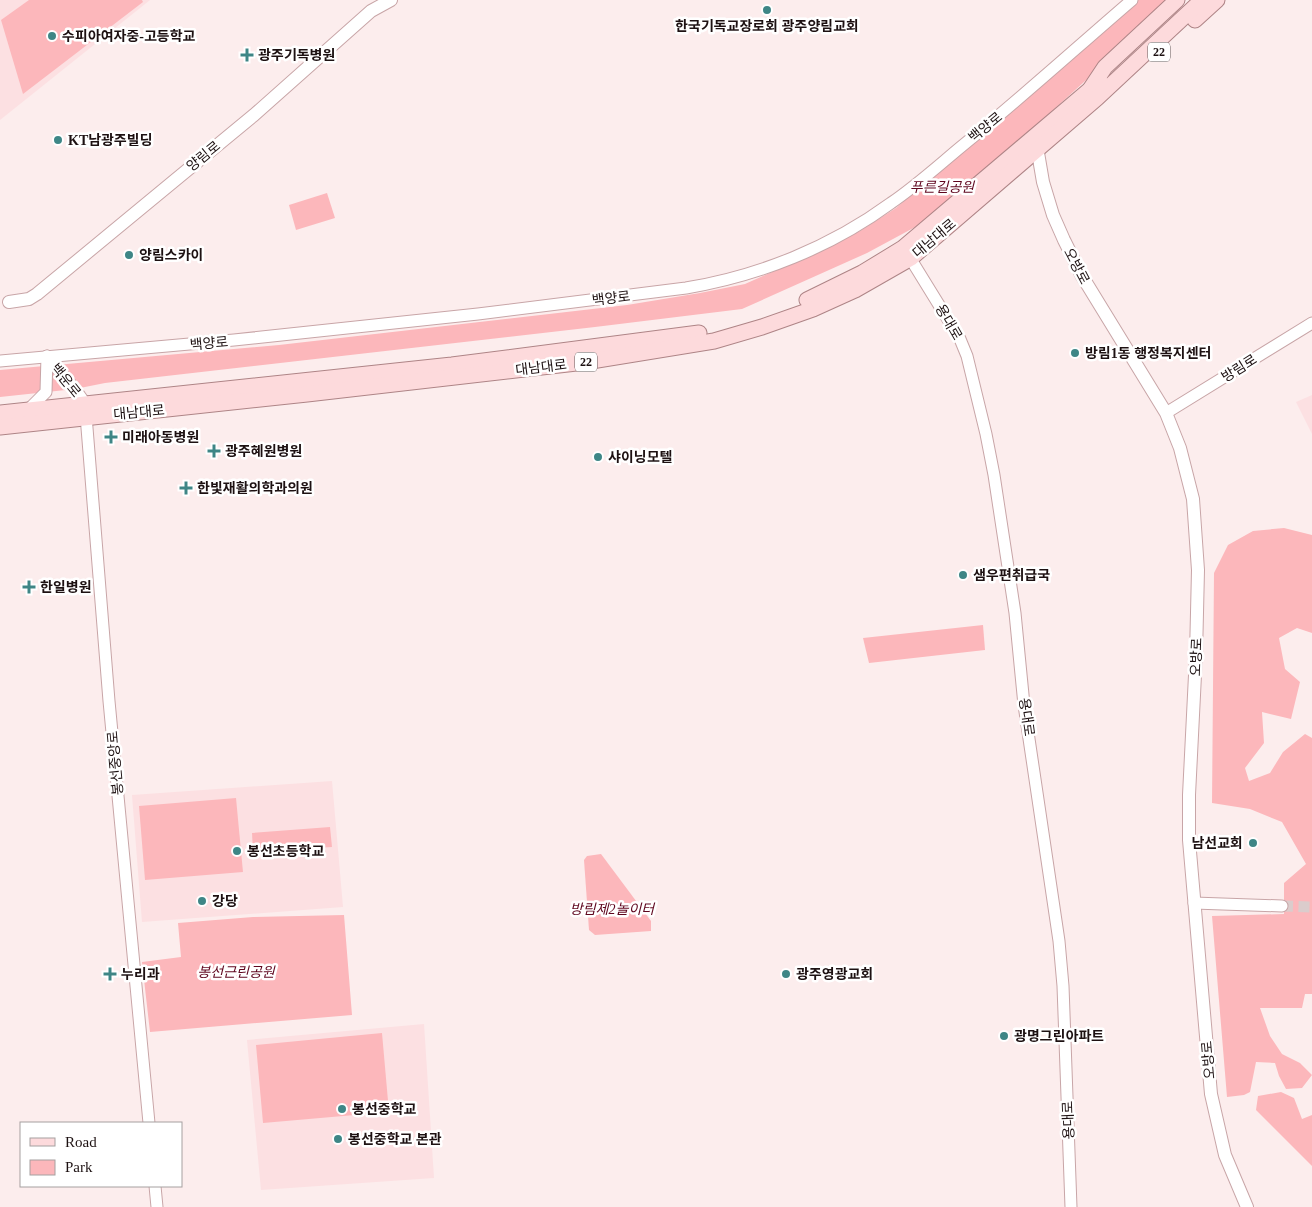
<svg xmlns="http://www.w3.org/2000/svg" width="1312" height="1207" viewBox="0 0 1312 1207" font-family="'Times New Roman','Noto Sans KR',serif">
  <rect width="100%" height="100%" fill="#fceded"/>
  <!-- built -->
  <g fill="#fce0e2">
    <path d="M 0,0 L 150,0 L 0,120 Z"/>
    <path d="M 1312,395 L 1312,434 L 1296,402 Z"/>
    <path d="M 332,781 L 343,907 L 142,922 L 132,795 Z"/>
    <path d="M 424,1024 L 434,1178 L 261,1190 L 247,1040 Z"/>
  </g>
  <!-- green -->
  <g fill="#fcb7bb">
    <path d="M 29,0 L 142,0 L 143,2 L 23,94 L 1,20 Z"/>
    <path d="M 1134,0 L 1174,0 L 1028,133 L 919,225 L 867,253 L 742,309 L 595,327 L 105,383 L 75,389 L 0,397 L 0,370 L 279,345 L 627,305 L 700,293 L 745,284 L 826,248 L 860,231 L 896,208 Z"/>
    <path d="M 327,193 L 335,218 L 296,230 L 289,205 Z"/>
    <path d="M 1284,528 L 1312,535 L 1312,633 L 1297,628 L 1279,638 L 1285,669 L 1300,682 L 1291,719 L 1262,712 L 1264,743 L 1245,768 L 1249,781 L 1270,773 L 1283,752 L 1305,734 L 1312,738 L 1312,994 L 1305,994 L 1302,1008 L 1260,1008 L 1270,1036 L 1282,1054 L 1300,1063 L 1312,1075 L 1302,1088 L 1286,1089 L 1279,1076 L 1275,1063 L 1256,1062 L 1250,1092 L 1244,1095 L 1227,1097 L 1212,916 L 1284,914 L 1284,883 L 1306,864 L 1282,822 L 1250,809 L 1212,803 L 1214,573 L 1228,545 L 1253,531 Z"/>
    <path d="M 983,625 L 985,650 L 869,663 L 863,638 Z"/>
    <path d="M 236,798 L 243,872 L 145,880 L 139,806 Z"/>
    <path d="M 330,827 L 332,847 L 253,852 L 252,833 Z"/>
    <path d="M 601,854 L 651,921 L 651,931 L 595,935 L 589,930 L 584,860 L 587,856 Z"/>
    <path d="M 344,915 L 352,1015 L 150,1032 L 142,962 L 181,957 L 178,923 L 253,917 Z"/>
    <path d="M 382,1033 L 389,1112 L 263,1123 L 256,1045 Z"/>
    <path d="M 1281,1092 L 1294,1098 L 1302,1119 L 1312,1115 L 1312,1166 L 1256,1110 L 1258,1096 Z"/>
  </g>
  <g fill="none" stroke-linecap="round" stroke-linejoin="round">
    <!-- tertiary-tunnel -->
    <path stroke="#dbcccc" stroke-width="11" stroke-dasharray="11 5.5" stroke-linecap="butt" d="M 1282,906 L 1312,907"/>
    <!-- tertiary casing -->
    <g stroke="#c8a5a7" stroke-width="13">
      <g id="tertiary">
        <path d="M 907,253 L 960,339 L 967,356 L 986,434 L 994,475 L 1015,613 L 1024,705 L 1059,941 L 1063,986 L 1071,1207"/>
        <path d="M 47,356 L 75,389 L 85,403 L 109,701 L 149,1123"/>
        <path d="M 0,361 L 234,340 L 478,314 L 686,288 C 759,276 831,247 891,203 C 916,186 939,165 962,146 C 1020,99 1075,49 1132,0"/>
        <path d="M 27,411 L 46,392 L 47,356"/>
        <path d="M 1166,413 L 1312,323"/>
        <path d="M 1194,903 L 1282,906"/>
        <path d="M 155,1186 L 157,1207"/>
      </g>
    </g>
    <!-- secondary casing -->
    <g stroke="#c8a5a7" stroke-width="14">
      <g id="secondary">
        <path d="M 1036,141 L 1043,182 L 1053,215 L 1064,240 L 1082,276 L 1166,413 L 1180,448 L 1193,499 L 1198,570 L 1196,655 L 1189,795 L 1189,840 L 1211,1094 L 1225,1155 L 1247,1207"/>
        <path d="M 9,302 L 29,299 L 37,294 L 254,115 L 371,11 L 391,0"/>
      </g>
    </g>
    <!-- primary casing -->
    <g stroke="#ae8486" stroke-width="17">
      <g id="primary">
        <path d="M 1195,20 L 1217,0"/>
        <path d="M 1091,88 L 1105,67 L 1177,0"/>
        <path d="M 807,300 L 862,273 L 903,248 L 1100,81"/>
        <path d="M 0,413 L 452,365 L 699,333"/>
        <path d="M 0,427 L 307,394 L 585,362 L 714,341 L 762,327 L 813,309 L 855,290 L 911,258 L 1097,98 L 1202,0"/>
      </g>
    </g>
    <!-- tertiary -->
    <use href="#tertiary" stroke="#fff" stroke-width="11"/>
    <!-- secondary -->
    <use href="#secondary" stroke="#fff" stroke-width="12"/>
    <!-- primary -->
    <use href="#primary" stroke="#fddadc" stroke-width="15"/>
  </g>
  <!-- markers -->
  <g fill="#3e8686" stroke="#fff" stroke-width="2">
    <circle cx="767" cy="10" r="5"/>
    <circle cx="52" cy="36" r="5"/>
    <path d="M244.5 47.5h5v5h5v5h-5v5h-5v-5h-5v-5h5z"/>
    <circle cx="58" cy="140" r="5"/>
    <circle cx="129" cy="255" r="5"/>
    <circle cx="1075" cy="353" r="5"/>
    <path d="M108.5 429.5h5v5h5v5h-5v5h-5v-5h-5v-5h5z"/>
    <path d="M211.5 443.5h5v5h5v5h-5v5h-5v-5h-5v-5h5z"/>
    <circle cx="598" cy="457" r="5"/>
    <path d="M183.5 480.5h5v5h5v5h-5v5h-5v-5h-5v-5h5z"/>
    <circle cx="963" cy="575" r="5"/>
    <path d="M26.5 579.5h5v5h5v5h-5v5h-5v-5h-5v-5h5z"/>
    <circle cx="1253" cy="843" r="5"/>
    <circle cx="237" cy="851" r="5"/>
    <circle cx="202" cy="901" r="5"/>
    <path d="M107.5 966.5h5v5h5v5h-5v5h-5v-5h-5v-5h5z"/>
    <circle cx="786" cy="974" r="5"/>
    <circle cx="1004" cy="1036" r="5"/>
    <circle cx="342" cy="1109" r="5"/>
    <circle cx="338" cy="1139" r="5"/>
  </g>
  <g text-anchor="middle" stroke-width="5" stroke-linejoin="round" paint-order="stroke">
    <!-- shield labels -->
    <g fill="#fff" stroke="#615859" stroke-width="1">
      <rect x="1148" y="42.5" width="22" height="19" rx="4"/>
      <rect x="575" y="352.5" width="22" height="19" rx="4"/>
    </g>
    <g font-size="12" font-weight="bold" fill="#1d1112">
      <text x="1159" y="56">22</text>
      <text x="586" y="366">22</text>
    </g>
    <!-- poi labels -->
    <g font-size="14" font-weight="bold" fill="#1d1112" stroke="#fff" text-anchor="start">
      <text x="767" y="31" text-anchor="middle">한국기독교장로회 광주양림교회</text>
      <text x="62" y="41">수피아여자중-고등학교</text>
      <text x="258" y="60">광주기독병원</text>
      <text x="68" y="145">KT남광주빌딩</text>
      <text x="139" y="260">양림스카이</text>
      <text x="1085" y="358">방림1동 행정복지센터</text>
      <text x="122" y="442">미래아동병원</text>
      <text x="225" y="456">광주혜원병원</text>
      <text x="608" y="462">샤이닝모텔</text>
      <text x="197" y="493">한빛재활의학과의원</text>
      <text x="973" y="580">샘우편취급국</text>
      <text x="40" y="592">한일병원</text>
      <text x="1243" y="848" text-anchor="end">남선교회</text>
      <text x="247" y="856">봉선초등학교</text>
      <text x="212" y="906">강당</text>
      <text x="121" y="979">누리과</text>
      <text x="796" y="979">광주영광교회</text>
      <text x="1014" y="1041">광명그린아파트</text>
      <text x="352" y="1114">봉선중학교</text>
      <text x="348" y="1144">봉선중학교 본관</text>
    </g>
    <!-- street labels -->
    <g font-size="14" fill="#1d1112" stroke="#fff">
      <text transform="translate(985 127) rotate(-39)" y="5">백양로</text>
      <text transform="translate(203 156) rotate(-39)" y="5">양림로</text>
      <text transform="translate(934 238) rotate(-40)" y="5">대남대로</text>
      <text transform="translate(1077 266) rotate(62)" y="5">오방로</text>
      <text transform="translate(611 298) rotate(-7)" y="5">백양로</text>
      <text transform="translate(949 322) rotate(60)" y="5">용대로</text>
      <text transform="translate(209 343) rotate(-5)" y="5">백양로</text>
      <text transform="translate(541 367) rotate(-7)" y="5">대남대로</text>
      <text transform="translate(1239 368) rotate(-32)" y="5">방림로</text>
      <text transform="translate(66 380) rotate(51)" y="5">백운로</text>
      <text transform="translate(139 412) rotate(-5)" y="5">대남대로</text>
      <text transform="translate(1196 657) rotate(-88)" y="5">오방로</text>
      <text transform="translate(1027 717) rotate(82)" y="5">용대로</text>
      <text transform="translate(115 763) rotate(-95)" y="5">봉선중앙로</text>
      <text transform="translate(1208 1060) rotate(-95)" y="5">오방로</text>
      <text transform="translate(1068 1120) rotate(-92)" y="5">용대로</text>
    </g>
    <!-- park labels -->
    <g font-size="14" font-style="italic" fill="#5e051d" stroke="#fff">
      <text x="942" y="192">푸른길공원</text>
      <text x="612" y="914">방림제2놀이터</text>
      <text x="236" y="977">봉선근린공원</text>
    </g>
  </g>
  <!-- legend -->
  <rect x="20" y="1122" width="162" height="65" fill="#ffffff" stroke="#a5a0a0"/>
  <rect x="30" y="1138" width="25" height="8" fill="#fddadc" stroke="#a5a0a0"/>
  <text x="65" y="1147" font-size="15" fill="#1d1112">Road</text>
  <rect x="30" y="1160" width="25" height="15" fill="#fcb7bb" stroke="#a5a0a0"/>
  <text x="65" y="1172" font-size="15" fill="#1d1112">Park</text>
</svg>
